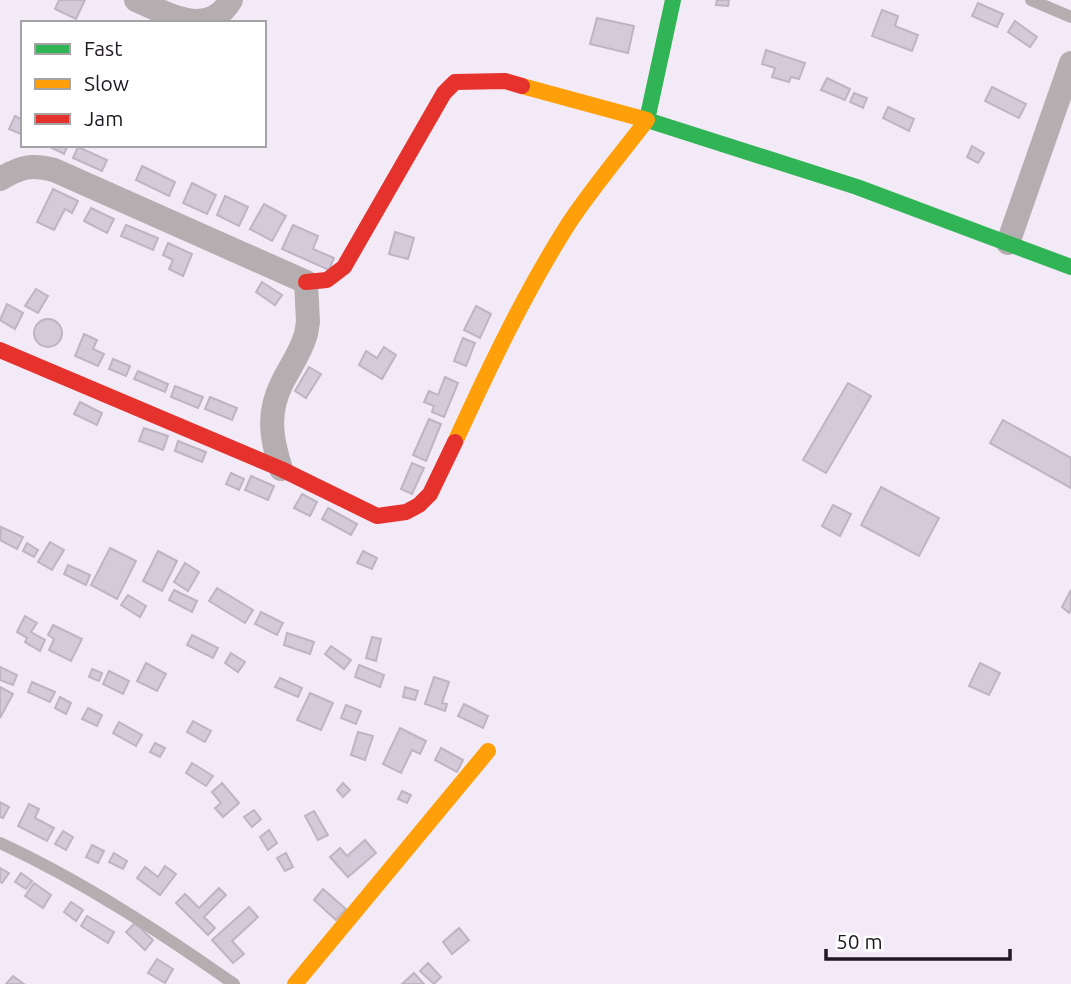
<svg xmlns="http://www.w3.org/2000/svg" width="1071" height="984" viewBox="0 0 1071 984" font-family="Ubuntu,sans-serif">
  <rect width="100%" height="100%" fill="#f3eaf7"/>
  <!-- building -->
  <g fill="#d4cada" stroke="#bdb6c2" stroke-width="2">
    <path d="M 59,0 L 85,0 L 76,19 L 55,9 Z"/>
    <path d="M 717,0 L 729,0 L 728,6 L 716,5 Z"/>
    <path d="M 978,3 L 1003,14 L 997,27 L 972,16 Z"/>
    <path d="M 882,10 L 898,16 L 895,26 L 918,35 L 912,51 L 872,36 Z"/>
    <path d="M 597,18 L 634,26 L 628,53 L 590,44 Z"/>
    <path d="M 1015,21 L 1037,37 L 1030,47 L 1008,32 Z"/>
    <path d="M 766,50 L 805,63 L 799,79 L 791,77 L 789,82 L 772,77 L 775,68 L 762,64 Z"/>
    <path d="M 827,78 L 850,89 L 845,100 L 821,90 Z"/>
    <path d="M 992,87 L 1026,104 L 1019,118 L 985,101 Z"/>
    <path d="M 854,93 L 867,98 L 863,108 L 850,102 Z"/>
    <path d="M 888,107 L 914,119 L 909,131 L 883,118 Z"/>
    <path d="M 15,116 L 23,120 L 23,135 L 9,129 Z"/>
    <path d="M 46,145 L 68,145 L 64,154 Z"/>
    <path d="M 972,146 L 984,153 L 978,163 L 967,157 Z"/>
    <path d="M 78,147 L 107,160 L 102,171 L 73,158 Z"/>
    <path d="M 142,166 L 175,182 L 169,196 L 136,180 Z"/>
    <path d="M 192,183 L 216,195 L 207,214 L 183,203 Z"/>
    <path d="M 53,189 L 78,201 L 72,213 L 65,209 L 54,230 L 37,222 Z"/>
    <path d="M 225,196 L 248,207 L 239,226 L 217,215 Z"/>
    <path d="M 264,204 L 286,216 L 272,241 L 250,229 Z"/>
    <path d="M 91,208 L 114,219 L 107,233 L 84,221 Z"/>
    <path d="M 126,225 L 158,238 L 153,250 L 121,236 Z"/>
    <path d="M 293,225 L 318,236 L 313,249 L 334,258 L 329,270 L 282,249 Z"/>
    <path d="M 395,232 L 414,238 L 408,259 L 389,254 Z"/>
    <path d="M 168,243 L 192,254 L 183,276 L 169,269 L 173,260 L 163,255 Z"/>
    <path d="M 262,282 L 282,295 L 275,305 L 256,292 Z"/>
    <path d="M 36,289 L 48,296 L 38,313 L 25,306 Z"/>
    <path d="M 7,304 L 23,313 L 15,329 L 0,320 Z"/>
    <path d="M 476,306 L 491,314 L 480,338 L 464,330 Z"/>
    <circle cx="48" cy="333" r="14"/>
    <path d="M 84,334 L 97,340 L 93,349 L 104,354 L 98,366 L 75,356 Z"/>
    <path d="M 463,338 L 475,343 L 466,366 L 454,361 Z"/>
    <path d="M 384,347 L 396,355 L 382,379 L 359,365 L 366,351 L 377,358 Z"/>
    <path d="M 113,359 L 130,366 L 126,376 L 109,369 Z"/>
    <path d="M 309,367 L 321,374 L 306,398 L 295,391 Z"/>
    <path d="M 138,371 L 168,384 L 165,392 L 134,379 Z"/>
    <path d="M 445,377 L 458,383 L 444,417 L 432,412 L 434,406 L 424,402 L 429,391 L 438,395 Z"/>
    <path d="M 848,383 L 871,396 L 826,473 L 803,460 Z"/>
    <path d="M 175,386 L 203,397 L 198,408 L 171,397 Z"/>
    <path d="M 210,397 L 237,408 L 232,420 L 205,409 Z"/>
    <path d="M 80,402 L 102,413 L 97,425 L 74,414 Z"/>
    <path d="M 429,419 L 441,424 L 426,461 L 413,455 Z"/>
    <path d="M 1003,420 L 1071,458 L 1071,488 L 990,443 Z"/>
    <path d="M 144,428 L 168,436 L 163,450 L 139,441 Z"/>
    <path d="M 178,441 L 206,452 L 202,462 L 175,451 Z"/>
    <path d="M 412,463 L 424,468 L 412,494 L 401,489 Z"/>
    <path d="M 231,473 L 244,479 L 239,490 L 226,484 Z"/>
    <path d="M 251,476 L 274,486 L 268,500 L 245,490 Z"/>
    <path d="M 881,487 L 939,518 L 919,556 L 861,525 Z"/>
    <path d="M 302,494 L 317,502 L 310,516 L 294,508 Z"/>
    <path d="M 833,505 L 851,514 L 840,536 L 822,526 Z"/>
    <path d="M 328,508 L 357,524 L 351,535 L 322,519 Z"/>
    <path d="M 1,527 L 23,537 L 17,549 L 0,540 Z"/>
    <path d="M 50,542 L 64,550 L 52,570 L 38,562 Z"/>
    <path d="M 27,543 L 38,550 L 34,557 L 23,551 Z"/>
    <path d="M 110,548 L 136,561 L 117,599 L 91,585 Z"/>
    <path d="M 158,551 L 177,561 L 162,591 L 143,581 Z"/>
    <path d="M 363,551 L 377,558 L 372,569 L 357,563 Z"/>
    <path d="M 185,563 L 199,572 L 188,591 L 174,582 Z"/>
    <path d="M 68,565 L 90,575 L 86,585 L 64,574 Z"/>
    <path d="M 217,588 L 253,610 L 245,623 L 209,601 Z"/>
    <path d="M 174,590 L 197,601 L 192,612 L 169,600 Z"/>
    <path d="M 1071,590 L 1071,609 L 1069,613 L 1062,607 Z"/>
    <path d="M 128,595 L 146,606 L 140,617 L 121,605 Z"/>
    <path d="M 261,612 L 283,623 L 277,635 L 255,624 Z"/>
    <path d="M 25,616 L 37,623 L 31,632 L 45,640 L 40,651 L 25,642 L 27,638 L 17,632 Z"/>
    <path d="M 53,625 L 82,639 L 71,661 L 49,650 L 54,639 L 48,635 Z"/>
    <path d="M 287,633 L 314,642 L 310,654 L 284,645 Z"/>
    <path d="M 192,635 L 218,648 L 213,658 L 187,645 Z"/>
    <path d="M 372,637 L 381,639 L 376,661 L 366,658 Z"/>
    <path d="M 331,646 L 351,660 L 344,669 L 325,654 Z"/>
    <path d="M 231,653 L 245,662 L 238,672 L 225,663 Z"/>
    <path d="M 146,663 L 166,674 L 157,691 L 137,681 Z"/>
    <path d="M 980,663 L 1000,673 L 989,695 L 969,686 Z"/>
    <path d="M 359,665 L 384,675 L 380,687 L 355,677 Z"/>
    <path d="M 0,667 L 17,675 L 13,685 L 0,680 Z"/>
    <path d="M 92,669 L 102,673 L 99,681 L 89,677 Z"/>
    <path d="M 109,671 L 129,681 L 123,694 L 103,684 Z"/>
    <path d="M 434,677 L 449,682 L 442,703 L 447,704 L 445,711 L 425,704 Z"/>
    <path d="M 280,678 L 302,688 L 298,697 L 275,687 Z"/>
    <path d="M 32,682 L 55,692 L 50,702 L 28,692 Z"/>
    <path d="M 0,687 L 13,694 L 0,718 Z"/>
    <path d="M 405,687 L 418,691 L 415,700 L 403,697 Z"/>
    <path d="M 310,693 L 333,703 L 321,730 L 297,720 Z"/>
    <path d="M 60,697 L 71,703 L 66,714 L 55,708 Z"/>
    <path d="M 464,704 L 488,716 L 483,728 L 458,716 Z"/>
    <path d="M 346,705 L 361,711 L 356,724 L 341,718 Z"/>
    <path d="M 88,708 L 102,715 L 97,726 L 82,719 Z"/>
    <path d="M 193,721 L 211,731 L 205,742 L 187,732 Z"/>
    <path d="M 119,722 L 142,735 L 136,746 L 113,733 Z"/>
    <path d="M 400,728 L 426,741 L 420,754 L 412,750 L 401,773 L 383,764 Z"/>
    <path d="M 358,732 L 373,736 L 365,760 L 351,755 Z"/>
    <path d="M 155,743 L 165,748 L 160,757 L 150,752 Z"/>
    <path d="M 441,748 L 463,760 L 457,772 L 435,760 Z"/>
    <path d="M 192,763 L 213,776 L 206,786 L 186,773 Z"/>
    <path d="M 222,783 L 239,803 L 223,817 L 215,808 L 221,803 L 212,792 Z"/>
    <path d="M 343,783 L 350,790 L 343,797 L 337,790 Z"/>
    <path d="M 402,791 L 411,795 L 407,803 L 398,799 Z"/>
    <path d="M 0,802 L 9,807 L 3,818 L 0,817 Z"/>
    <path d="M 29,804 L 39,809 L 35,818 L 54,828 L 47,841 L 18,826 Z"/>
    <path d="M 254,810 L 261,819 L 252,827 L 244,817 Z"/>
    <path d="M 314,811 L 328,835 L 318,840 L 305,816 Z"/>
    <path d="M 269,830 L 277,843 L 268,850 L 260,837 Z"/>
    <path d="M 63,831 L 73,837 L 66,850 L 55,844 Z"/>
    <path d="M 365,840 L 376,853 L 348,877 L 330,857 L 340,848 L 347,856 Z"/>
    <path d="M 92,845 L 104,851 L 98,863 L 86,857 Z"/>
    <path d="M 114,853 L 127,861 L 123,869 L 109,862 Z"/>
    <path d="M 286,853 L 293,867 L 285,871 L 277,858 Z"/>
    <path d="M 165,866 L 176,874 L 160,895 L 137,878 L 145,867 L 158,877 Z"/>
    <path d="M 0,868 L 9,873 L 2,883 L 0,882 Z"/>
    <path d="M 21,873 L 32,881 L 26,889 L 15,882 Z"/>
    <path d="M 34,883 L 51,895 L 43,908 L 25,896 Z"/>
    <path d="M 219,888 L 226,895 L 204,917 L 215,928 L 208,935 L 176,903 L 185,894 L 199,908 Z"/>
    <path d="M 323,889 L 346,909 L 336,920 L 314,900 Z"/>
    <path d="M 71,902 L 83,910 L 76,921 L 64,912 Z"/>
    <path d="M 249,907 L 258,917 L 232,941 L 244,954 L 233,963 L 212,940 Z"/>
    <path d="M 87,916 L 114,932 L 108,943 L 81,926 Z"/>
    <path d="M 135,923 L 153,940 L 145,950 L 126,932 Z"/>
    <path d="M 459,928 L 469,940 L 452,954 L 443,942 Z"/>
    <path d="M 157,959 L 173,969 L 165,983 L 148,973 Z"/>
    <path d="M 428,963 L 441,977 L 434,984 L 420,971 Z"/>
    <path d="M 414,973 L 424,984 L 402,984 Z"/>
    <path d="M 13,976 L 24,984 L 6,984 Z"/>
  </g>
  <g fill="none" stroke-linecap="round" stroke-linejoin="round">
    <!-- lane -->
    <g stroke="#b5aeb0" stroke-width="12">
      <path d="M 1031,0 L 1071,17"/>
      <path d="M 0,843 C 82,881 160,932 234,984"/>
    </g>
    <!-- street -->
    <g stroke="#b5aeb0" stroke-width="24">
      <path d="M 136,0 C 168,14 208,39 231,0"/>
      <path d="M 0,179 C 21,167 30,164 54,170 L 306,282 L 308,322 L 306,334 C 301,352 290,367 282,383 C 267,413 271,438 281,469"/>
      <path d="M 1008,243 L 1071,63"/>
    </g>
    <!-- fast -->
    <path stroke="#30b455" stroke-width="16" d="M 673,0 L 647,120 L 857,187 L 1071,267"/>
    <!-- slow -->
    <g stroke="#ff9f0a" stroke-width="16">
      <path d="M 455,442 C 489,368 525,292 569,223 C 593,187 621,154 647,120 L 522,86"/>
      <path d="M 295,984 L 488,751"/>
    </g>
    <!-- jam -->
    <g stroke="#e5322d" stroke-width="16">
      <path d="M 306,282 L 327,280 L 344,267 L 444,93 L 455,82 L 505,81 L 522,86"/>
      <path d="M 0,350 L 281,469 L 377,516 L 406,512 L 419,505 L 430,494 L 455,442"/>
    </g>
  </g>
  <!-- legend -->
  <rect x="21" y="21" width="245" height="126" fill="#ffffff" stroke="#a6a3a7" stroke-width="2"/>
  <rect x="35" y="44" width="35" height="10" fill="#30b455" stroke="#a6a3a7" stroke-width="2"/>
  <text x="84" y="56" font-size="21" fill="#201823">Fast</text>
  <rect x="35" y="79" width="35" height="10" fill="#ff9f0a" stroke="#a6a3a7" stroke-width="2"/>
  <text x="84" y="91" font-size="21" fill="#201823">Slow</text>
  <rect x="35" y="114" width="35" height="10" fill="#e5322d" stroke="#a6a3a7" stroke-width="2"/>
  <text x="84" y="126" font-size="21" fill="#201823">Jam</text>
  <!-- scale -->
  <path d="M826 949v10h184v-10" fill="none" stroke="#201823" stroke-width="3.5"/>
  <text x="836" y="949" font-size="21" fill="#201823" stroke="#ffffff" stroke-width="5" paint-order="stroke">50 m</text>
</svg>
